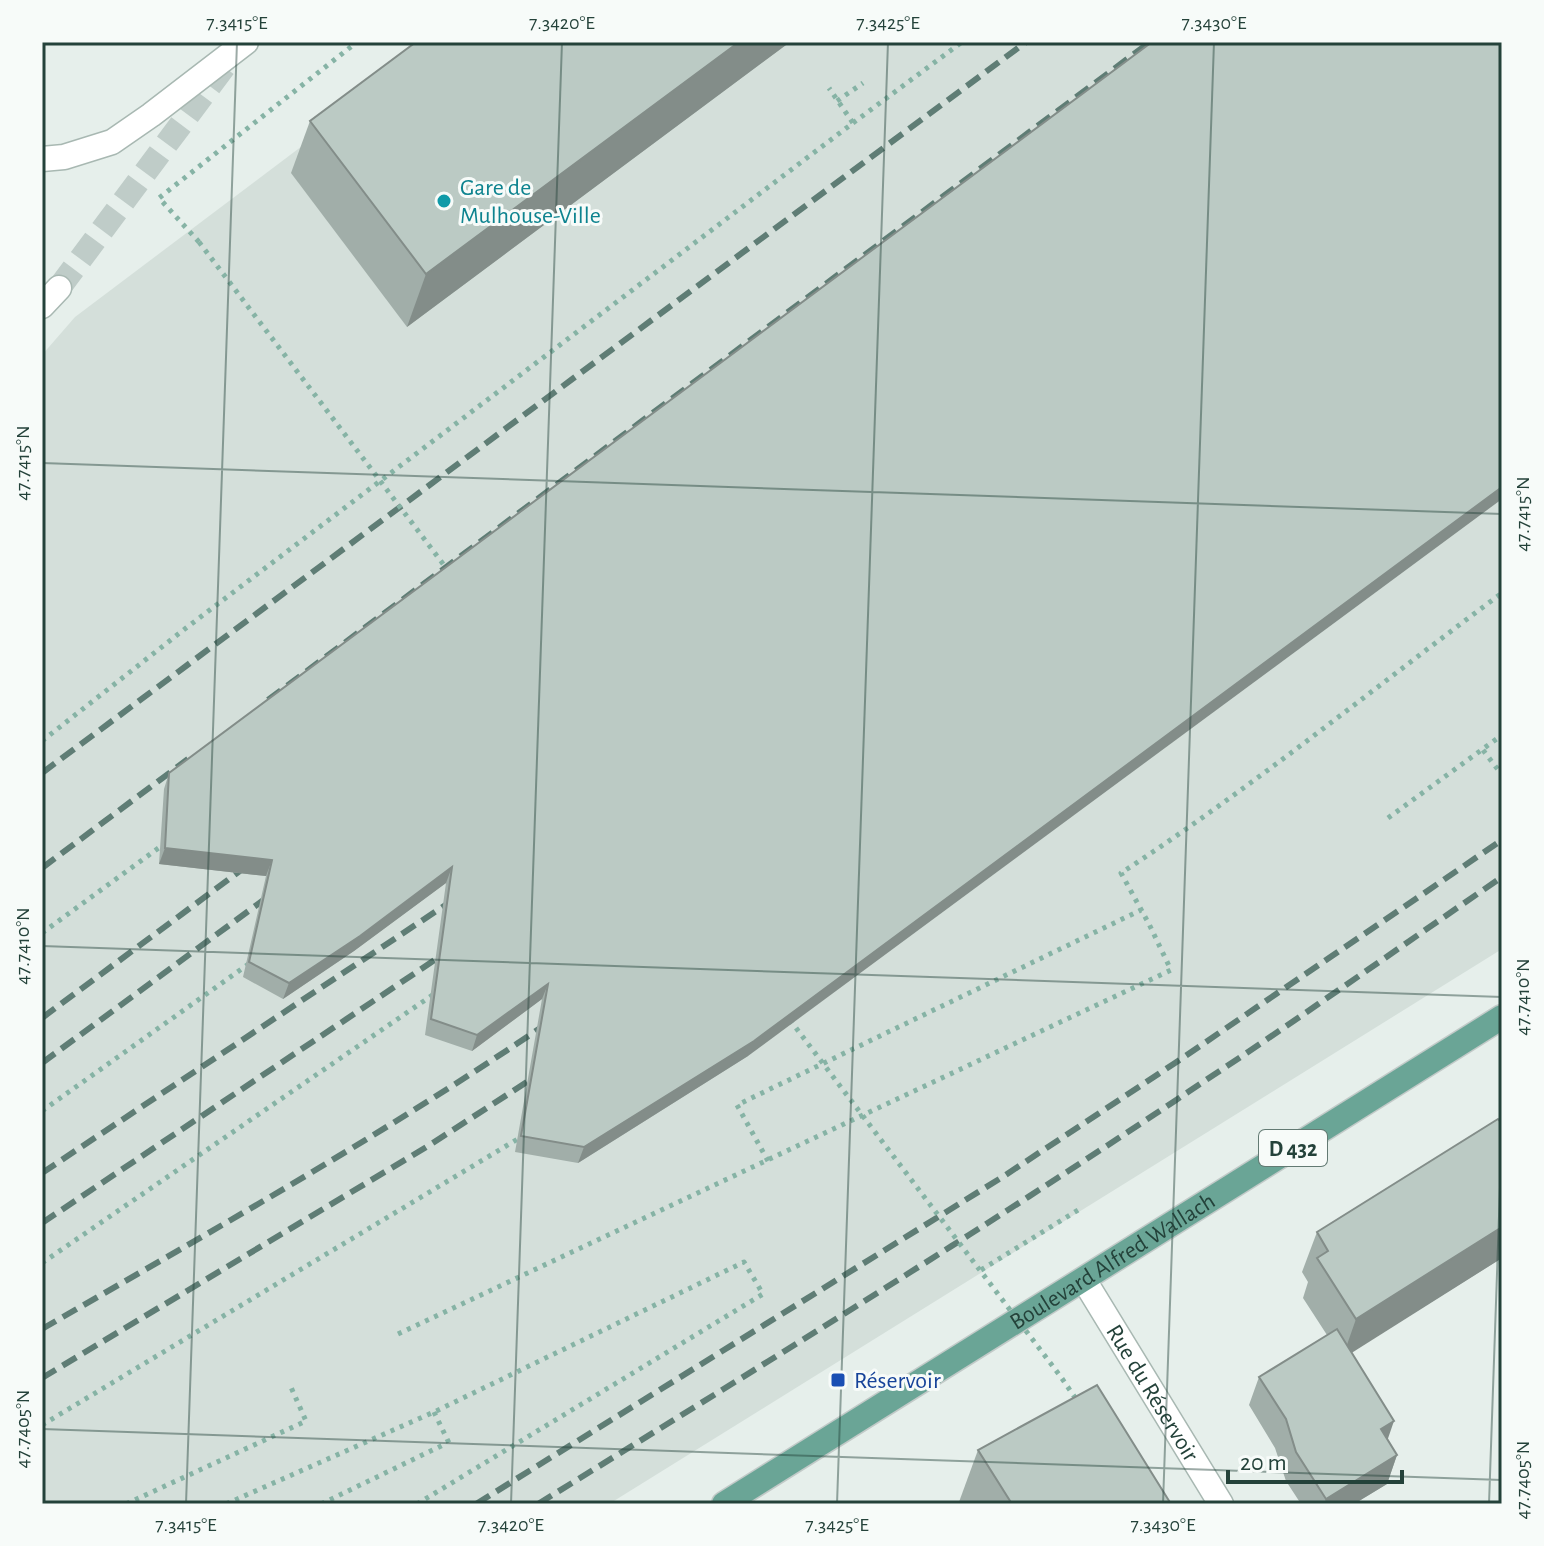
<svg xmlns="http://www.w3.org/2000/svg" width="1544" height="1546" viewBox="0 0 1544 1546" font-family="'Alegreya Sans',sans-serif">
  <rect width="100%" height="100%" fill="#e6efeb"/>
  <!-- built -->
  <path fill="#d4dfda" d="M 440,42 L 1502,42 L 1502,949 L 609,1504 L 42,1504 L 42,355 L 75,317 Z"/>
  <g fill="none" stroke-linecap="round" stroke-linejoin="round">
    <!-- tertiary-tunnel -->
    <path stroke="#bfccc8" stroke-width="24" stroke-dasharray="24 12" stroke-linecap="butt" d="M 59,288 L 229,60"/>
    <!-- service casing -->
    <g stroke="#a8b8b2" stroke-width="27">
      <path id="service" d="M 42,159 L 64,157 L 112,142 L 151,115 L 246,42"/>
    </g>
    <!-- minor casing -->
    <g stroke="#a8b8b2" stroke-width="27">
      <g id="minor">
        <path id="s1" d="M 1084,1280 L 1221,1504"/>
      </g>
    </g>
    <!-- tertiary casing -->
    <g stroke="#a8b8b2" stroke-width="27">
      <path id="tertiary" d="M 42,306 L 59,288"/>
    </g>
    <!-- primary casing -->
    <g stroke="#c2cac8" stroke-width="27">
      <g id="primary">
        <path id="s2" d="M 724,1504 L 1502,1017"/>
      </g>
    </g>
    <!-- path -->
    <g stroke="#86b3a5" stroke-width="5" stroke-dasharray="4 6" stroke-linecap="butt">
      <path d="M 837,101 L 863,83"/>
      <path d="M 853,123 L 962,42"/>
      <path d="M 199,242 L 159,198 L 357,42"/>
      <path d="M 42,741 L 186,628 L 853,123 L 829,88"/>
      <path d="M 1483,750 L 1502,775"/>
      <path d="M 1388,818 L 1502,735"/>
      <path d="M 42,933 L 164,844"/>
      <path d="M 42,1111 L 250,963"/>
      <path d="M 768,1161 L 737,1105 L 1141,910"/>
      <path d="M 42,1263 L 434,994"/>
      <path d="M 981,1270 L 1083,1207"/>
      <path d="M 398,1334 L 1171,970 L 1149,924 L 1121,873 C 1253,787 1375,687 1502,593"/>
      <path d="M 434,1412 L 449,1443"/>
      <path d="M 42,1425 L 521,1137"/>
      <path d="M 126,1504 L 306,1421 L 290,1385"/>
      <path d="M 226,1504 L 434,1412 L 744,1262 L 763,1294 L 417,1504"/>
      <path d="M 321,1504 L 443,1445"/>
    </g>
    <!-- service -->
    <use href="#service" stroke="#fff" stroke-width="24"/>
    <!-- minor -->
    <use href="#minor" stroke="#fff" stroke-width="24"/>
    <!-- tertiary -->
    <use href="#tertiary" stroke="#fff" stroke-width="24"/>
    <!-- primary -->
    <use href="#primary" stroke="#6aa596" stroke-width="24"/>
    <!-- rail -->
    <g stroke="#5f7d75" stroke-width="6" stroke-dasharray="16 8" stroke-linecap="butt">
      <path d="M 268,700 L 1150,42"/>
      <path d="M 42,773 L 1026,42"/>
      <path d="M 42,868 L 188,759"/>
      <path d="M 42,1018 L 256,859"/>
      <path d="M 42,1063 L 277,890"/>
      <path d="M 42,1173 L 462,894"/>
      <path d="M 42,1223 L 454,947"/>
      <path d="M 42,1329 C 215,1229 390,1131 555,1018"/>
      <path d="M 42,1378 L 428,1146 L 547,1069"/>
      <path d="M 476,1504 L 1004,1176 L 1175,1063 L 1502,840"/>
      <path d="M 538,1504 C 759,1367 981,1231 1197,1086 C 1300,1018 1400,947 1502,877"/>
    </g>
    <!-- path-bridge -->
    <g stroke="#86b3a5" stroke-width="5" stroke-dasharray="4 6" stroke-linecap="butt">
      <path d="M 199,242 L 450,573"/>
      <path d="M 790,1020 L 1061,1377 L 1078,1402"/>
    </g>
  </g>
  <!-- wall -->
  <g fill="#a1aea9">
    <path d="M 790,42 L 407,327 L 291,173 L 310,121 Z"/>
    <path d="M 1152,42 L 748,1056 L 578,1163 L 515,1152 L 542,999 L 472,1051 L 425,1035 L 446,883 L 354,951 L 283,999 L 243,977 L 266,876 L 159,864 L 164,789 L 169,773 Z"/>
    <path d="M 1317,1232 L 1502,1258 L 1351,1352 L 1388,1440 L 1397,1455 L 1387,1484 L 1354,1504 L 1301,1504 L 1286,1481 L 1275,1448 L 1249,1405 L 1259,1377 L 1327,1335 L 1303,1298 L 1308,1282 L 1302,1272 Z"/>
    <path d="M 978,1450 L 1171,1504 L 959,1504 L 959,1502 Z"/>
  </g>
  <!-- shaded-wall -->
  <g fill="#838d89">
    <path d="M 739,42 L 790,42 L 407,327 L 426,274 Z"/>
    <path d="M 1502,487 L 1502,499 L 748,1056 L 578,1163 L 584,1147 Z"/>
    <path d="M 165,848 L 272,860 L 266,876 L 159,864 Z"/>
    <path d="M 452,867 L 446,883 L 354,951 L 283,999 L 289,983 Z"/>
    <path d="M 548,984 L 542,999 L 472,1051 L 477,1035 Z"/>
    <path d="M 1502,1227 L 1502,1258 L 1342,1359 L 1356,1319 Z"/>
    <path d="M 1394,1421 L 1384,1450 L 1381,1429 Z"/>
    <path d="M 1397,1455 L 1387,1484 L 1354,1504 L 1324,1504 L 1326,1499 Z"/>
  </g>
  <!-- building -->
  <g fill="#bbcac4" stroke="#838d89" stroke-width="2">
    <path d="M 416,42 L 739,42 L 426,274 L 310,121 Z"/>
    <path d="M 1152,42 L 1502,42 L 1502,487 L 754,1041 L 584,1147 L 521,1136 L 548,984 L 477,1035 L 431,1019 L 452,867 L 360,936 L 289,983 L 249,962 L 272,860 L 165,848 L 169,773 Z"/>
    <path d="M 1498,1119 L 1502,1124 L 1502,1227 L 1356,1319 L 1317,1258 L 1328,1251 L 1317,1232 Z"/>
    <path d="M 1337,1329 L 1394,1421 L 1381,1429 L 1397,1455 L 1326,1499 L 1296,1452 L 1286,1419 L 1259,1377 Z"/>
    <path d="M 1097,1385 L 1171,1504 L 1012,1504 L 978,1450 Z"/>
  </g>
  <!-- ticks -->
  <path fill="none" stroke="#24423a" stroke-width="2" stroke-opacity="0.45" d="M 42,463 L 1502,514M 42,946 L 1502,997M 42,1429 L 1502,1480M 186,1504 L 237,42M 511,1504 L 562,42M 837,1504 L 888,42M 1163,1504 L 1214,42M 1489,1504 L 1502,1130"/>
  <!-- markers -->
  <circle fill="#0f9aa8" stroke="#f7fbf9" stroke-width="3" cx="444" cy="201" r="8"/>
  <rect fill="#1a4fb4" stroke="#f7fbf9" stroke-width="3" x="830" y="1372" width="16" height="16" rx="4"/>
  <g text-anchor="middle" stroke-width="6" stroke-linejoin="round" paint-order="stroke">
    <!-- shield labels -->
    <rect fill="#f7fbf9" stroke="#637a73" stroke-width="2" x="1259" y="1130" width="68" height="36" rx="6"/>
    <g font-size="22" font-weight="bold" fill="#24423a">
      <text x="1293" y="1156">D 432</text>
    </g>
    <!-- culture labels -->
    <g font-size="24" fill="#0d838f" stroke="#f7fbf9" text-anchor="start">
      <text x="460" y="195">Gare de<tspan x="460" dy="28">Mulhouse-Ville</tspan></text>
    </g>
    <!-- street labels -->
    <g font-size="24" fill="#24423a" stroke="#f7fbf9">
      <text dy="8" stroke="none"><textPath href="#s2" startOffset="458">Boulevard Alfred Wallach</textPath></text>
      <text dy="8" stroke="none"><textPath href="#s1" startOffset="132">Rue du Réservoir</textPath></text>
    </g>
    <!-- transit labels -->
    <g font-size="24" fill="#164399" stroke="#f7fbf9" text-anchor="start">
      <text x="854" y="1388">Réservoir</text>
    </g>
  </g>
  <!-- border -->
  <rect width="1544" height="1546" fill="none" stroke="#f7fbf9" stroke-width="88"/>
  <!-- scale -->
  <path d="M1228 1470v12h174v-12" fill="none" stroke="#24423a" stroke-width="4"/>
  <text x="1240" y="1470" font-size="24" fill="#24423a" stroke="#f7fbf9" stroke-width="6" paint-order="stroke">20 m</text>
  <rect x="44" y="44" width="1456" height="1458" fill="none" stroke="#24423a" stroke-width="3"/>
  <g font-size="20" text-anchor="middle" fill="#24423a">
    <text x="237" y="29">7.3415°E</text>
    <text x="562" y="29">7.3420°E</text>
    <text x="888" y="29">7.3425°E</text>
    <text x="1214" y="29">7.3430°E</text>
    <text transform="translate(22 463) rotate(-90)" y="7">47.7415°N</text>
    <text transform="translate(1522 514) rotate(-90)" y="7">47.7415°N</text>
    <text transform="translate(22 946) rotate(-90)" y="7">47.7410°N</text>
    <text transform="translate(1522 997) rotate(-90)" y="7">47.7410°N</text>
    <text transform="translate(22 1429) rotate(-90)" y="7">47.7405°N</text>
    <text transform="translate(1522 1480) rotate(-90)" y="7">47.7405°N</text>
    <text x="186" y="1531">7.3415°E</text>
    <text x="511" y="1531">7.3420°E</text>
    <text x="837" y="1531">7.3425°E</text>
    <text x="1163" y="1531">7.3430°E</text>
  </g>
</svg>
